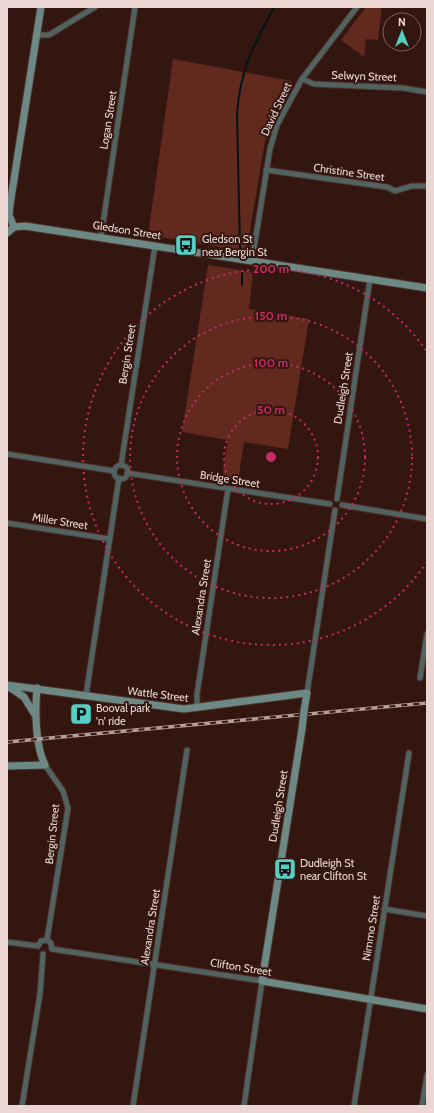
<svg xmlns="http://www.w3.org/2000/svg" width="434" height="1113" viewBox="0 0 434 1113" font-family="Cabin,sans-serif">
  <rect width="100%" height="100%" fill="#341610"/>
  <!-- green -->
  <g fill="#62291e">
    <path d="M 366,7 L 382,7 L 378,40 L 366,39 L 364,57 L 341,40 Z"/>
    <path d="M 173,59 L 292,81 L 265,141 L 247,248 L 243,251 L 148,235 Z"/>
    <path d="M 208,265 L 253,272 L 249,309 L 309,319 L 288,449 L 244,442 L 238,481 L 222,478 L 228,440 L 182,432 Z"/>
  </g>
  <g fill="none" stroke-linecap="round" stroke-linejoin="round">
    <!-- stream -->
    <g stroke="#031412" stroke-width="2">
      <path d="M 240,248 L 237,114 C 240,70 253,46 274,7"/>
      <path d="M 242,271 L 242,285"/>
    </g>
    <!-- street casing -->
    <g stroke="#4e312b" stroke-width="7">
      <g id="street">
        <path d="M 36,35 L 49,35 L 95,7"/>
        <path d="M 302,79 L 314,84 L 403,88 L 427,92"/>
        <path d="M 266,170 L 387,187 L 395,191 L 412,186 L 427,186"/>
        <path d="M 101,237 L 135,7"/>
        <path d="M 252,261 L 270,149 L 277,125 L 302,79 L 357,7"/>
        <path d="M 7,454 L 114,471"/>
        <path d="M 121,465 L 155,246"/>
        <circle cx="121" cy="472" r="7"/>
        <path d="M 127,473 L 330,504"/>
        <path d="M 337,499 L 370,279"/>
        <path d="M 342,505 L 427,519"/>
        <path d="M 7,523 L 110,539"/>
        <path d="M 420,678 L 427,634"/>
        <path d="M 307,693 L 335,510"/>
        <path d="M 86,695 L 119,478"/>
        <path d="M 197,708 L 197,694 L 228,489"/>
        <path d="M 45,765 L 63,791 L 68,808 L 47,940"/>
        <path d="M 384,909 L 427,916"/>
        <path d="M 7,942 L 38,946"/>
        <path d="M 38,946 L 41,941 L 47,940 L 51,943 L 52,949"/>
        <path d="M 52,949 L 262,981 L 244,1106"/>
        <path d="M 22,1106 L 40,994 L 43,954"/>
        <path d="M 133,1106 L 187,750"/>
        <path d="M 354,1106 L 409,753"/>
        <path d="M 422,1106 L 427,1075"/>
      </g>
    </g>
    <!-- secondary casing -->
    <g stroke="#4e312b" stroke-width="9">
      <g id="secondary">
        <path d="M 14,227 L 9,215 L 10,205 L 41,7"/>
        <path d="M 7,233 L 14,227 L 25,226 L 427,288"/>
        <path d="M 7,685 L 184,709 L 307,693 L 304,711"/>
        <path d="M 9,687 L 24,697 L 35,715"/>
        <path d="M 302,729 L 262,981 L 427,1009"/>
        <path d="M 7,766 L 45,765 C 35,745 35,710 37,688"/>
      </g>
    </g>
    <!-- street -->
    <use href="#street" stroke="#516361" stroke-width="5"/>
    <!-- secondary -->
    <use href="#secondary" stroke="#6c8986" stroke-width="7"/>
    <!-- rail casing -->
    <g stroke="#b59d98" stroke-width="3.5">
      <path id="rail" d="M 7,742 L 427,703"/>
    </g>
    <!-- rail -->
    <use href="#rail" stroke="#341610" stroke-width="2" stroke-dasharray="6" stroke-linecap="butt"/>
    <!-- secondary-bridge casing -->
    <g stroke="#4e312b" stroke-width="9" stroke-linecap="butt">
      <path id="secondary-bridge" d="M 302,729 L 304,711"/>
    </g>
    <!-- secondary-bridge -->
    <use href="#secondary-bridge" stroke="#6c8986" stroke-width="7"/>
  </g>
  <!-- distance rings -->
  <g fill="none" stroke="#c62b67" stroke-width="2" stroke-dasharray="2 4">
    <circle cx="271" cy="457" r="47"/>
    <circle cx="271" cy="457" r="94"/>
    <circle cx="271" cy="457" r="141"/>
    <path d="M427 562A188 188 0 1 1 427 352"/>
  </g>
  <!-- icons -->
  <defs>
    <g id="bus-square" transform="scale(1.15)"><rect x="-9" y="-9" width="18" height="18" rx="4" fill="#55cec5" stroke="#341610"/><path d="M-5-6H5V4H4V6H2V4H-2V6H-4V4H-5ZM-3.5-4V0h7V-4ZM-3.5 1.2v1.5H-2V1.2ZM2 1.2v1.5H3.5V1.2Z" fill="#111"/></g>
    <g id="parking-square" transform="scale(1.15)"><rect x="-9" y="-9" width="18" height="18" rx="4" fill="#55cec5" stroke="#341610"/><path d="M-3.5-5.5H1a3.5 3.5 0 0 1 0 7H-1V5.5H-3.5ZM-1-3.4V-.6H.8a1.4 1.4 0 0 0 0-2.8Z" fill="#111"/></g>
  </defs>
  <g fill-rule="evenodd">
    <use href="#bus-square" x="186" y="245"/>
    <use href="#parking-square" x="81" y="714"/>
    <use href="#bus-square" x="285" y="869"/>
  </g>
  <g text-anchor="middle" stroke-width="4" stroke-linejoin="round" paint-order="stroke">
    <!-- street labels -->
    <g font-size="11" fill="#ebd6d1" stroke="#341610">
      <text transform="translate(364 76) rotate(2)" y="4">Selwyn Street</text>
      <text transform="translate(276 109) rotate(-65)" y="4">David Street</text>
      <text transform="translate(108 120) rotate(-81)" y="4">Logan Street</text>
      <text transform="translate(349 172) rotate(8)" y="4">Christine Street</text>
      <text transform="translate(127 230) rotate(9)" y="4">Gledson Street</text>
      <text transform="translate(127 354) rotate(-81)" y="4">Bergin Street</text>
      <text transform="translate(343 388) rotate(-81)" y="4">Dudleigh Street</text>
      <text transform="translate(230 479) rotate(9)" y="4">Bridge Street</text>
      <text transform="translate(60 521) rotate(9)" y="4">Miller Street</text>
      <text transform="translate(201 597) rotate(-81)" y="4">Alexandra Street</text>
      <text transform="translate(158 694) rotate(7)" y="4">Wattle Street</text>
      <text transform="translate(278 806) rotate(-81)" y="4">Dudleigh Street</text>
      <text transform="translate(52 834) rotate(-84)" y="4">Bergin Street</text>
      <text transform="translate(150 927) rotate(-81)" y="4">Alexandra Street</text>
      <text transform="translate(371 928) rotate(-81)" y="4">Nimmo Street</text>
      <text transform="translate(241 967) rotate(9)" y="4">Clifton Street</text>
    </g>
    <!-- poi labels -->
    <g font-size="11" fill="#ebd6d1" stroke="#341610" text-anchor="start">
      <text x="202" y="243">Gledson St<tspan x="202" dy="13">near Bergin St</tspan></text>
      <text x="96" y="712">Booval park<tspan x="96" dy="13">'n' ride</tspan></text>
      <text x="300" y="867">Dudleigh St<tspan x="300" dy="13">near Clifton St</tspan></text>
    </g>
  </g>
  <circle cx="271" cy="457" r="6" fill="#c62b67" stroke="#341610" stroke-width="2"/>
  <g font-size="12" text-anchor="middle" font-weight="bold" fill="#c62b67" stroke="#341610" stroke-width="4" stroke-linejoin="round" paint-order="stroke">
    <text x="271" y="273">200 m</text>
    <text x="271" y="320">150 m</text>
    <text x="271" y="367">100 m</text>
    <text x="271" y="414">50 m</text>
  </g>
  <!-- border -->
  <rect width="434" height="1113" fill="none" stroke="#ebd6d1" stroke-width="16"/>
  <!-- north arrow -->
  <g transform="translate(402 32)"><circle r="19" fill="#341610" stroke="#7d635d"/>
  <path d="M0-3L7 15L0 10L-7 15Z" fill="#55cec5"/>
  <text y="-6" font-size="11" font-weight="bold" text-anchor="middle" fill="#ebd6d1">N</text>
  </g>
</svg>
